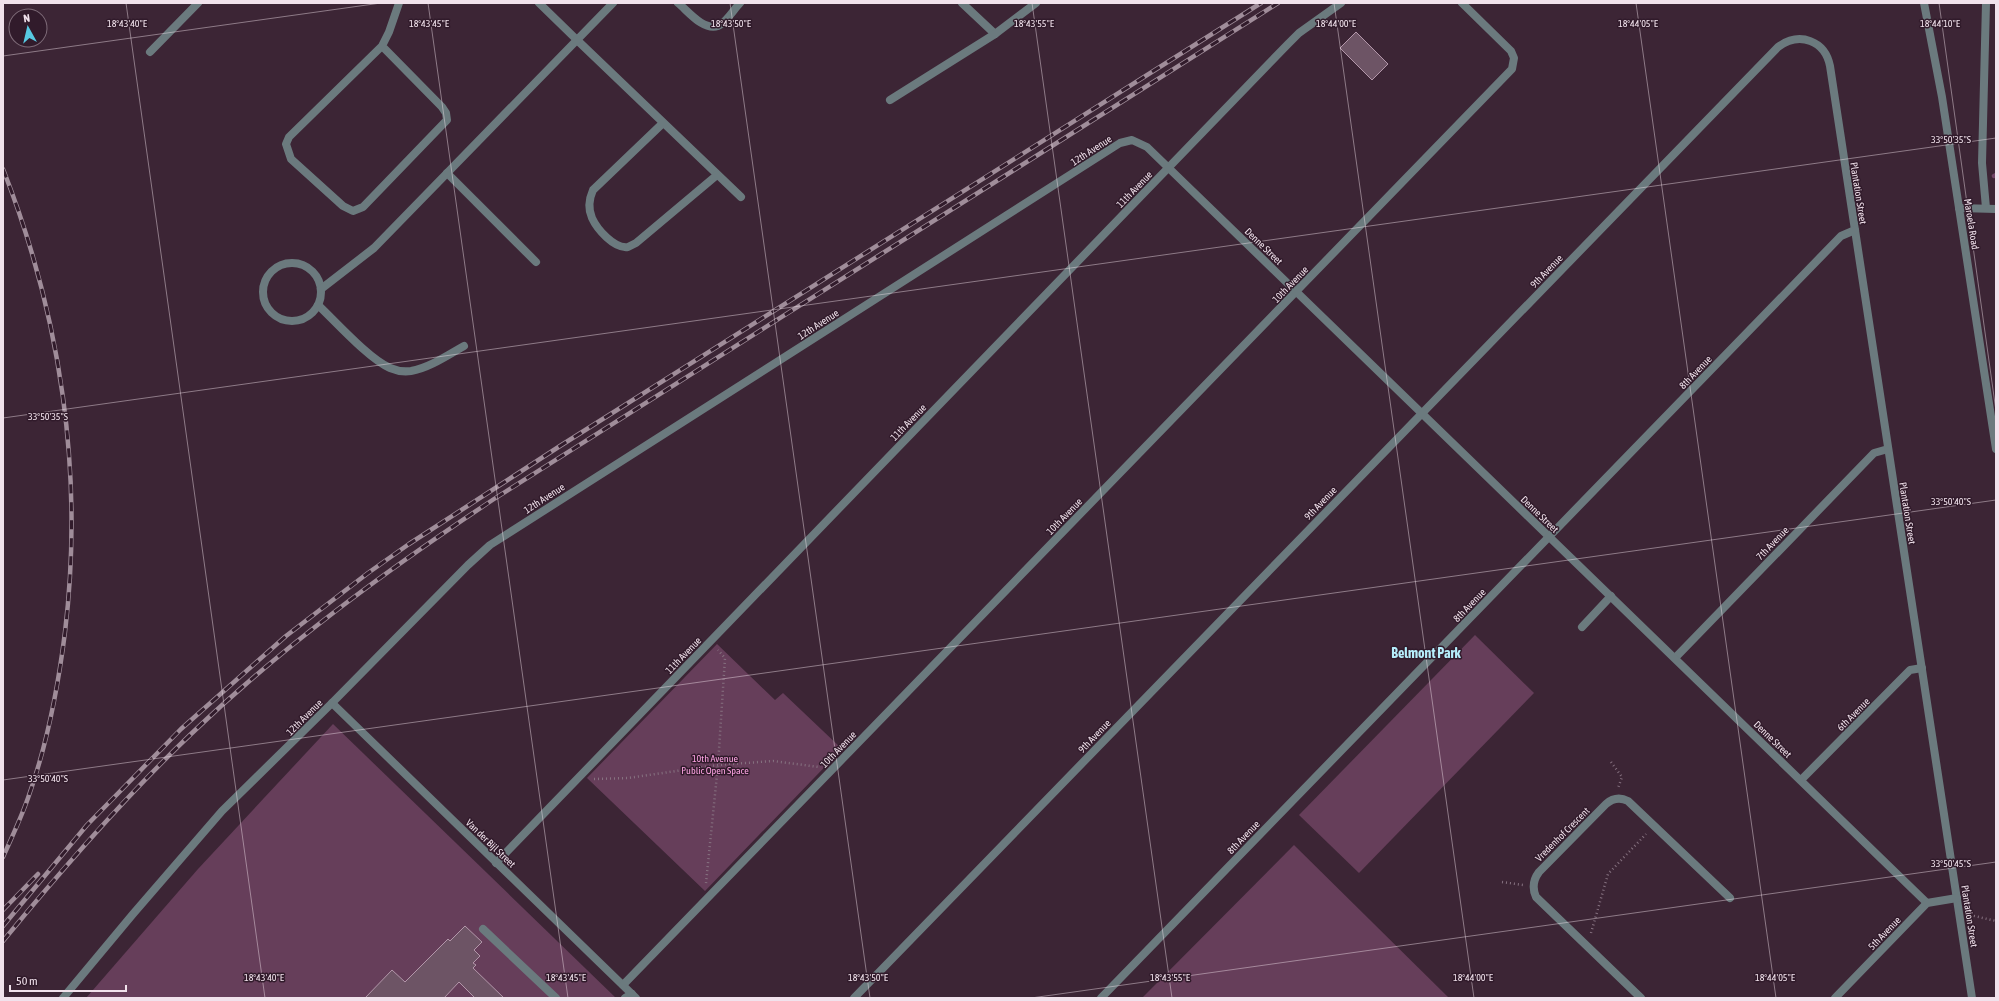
<svg xmlns="http://www.w3.org/2000/svg" width="1999" height="1001" viewBox="0 0 1999 1001" font-family="'Asap Condensed',sans-serif">
  <rect width="100%" height="100%" fill="#3c2535"/>
  <!-- green -->
  <g fill="#663e5a">
    <path d="M 1475,635 L 1534,693 L 1359,873 L 1299,815 Z"/>
    <path d="M 717,644 L 775,700 L 783,693 L 842,749 L 705,891 L 587,778 Z"/>
    <path d="M 333,724 L 616,998 L 86,998 L 198,869 Z"/>
    <path d="M 1294,845 L 1449,998 L 1142,998 Z"/>
  </g>
  <g fill="none" stroke-linecap="round" stroke-linejoin="round">
    <!-- stream -->
    <path stroke="#6f4466" stroke-width="4.5" d="M 1994,176 L 1996,175"/>
  </g>
  <!-- building -->
  <g fill="#6d5465" stroke="#b296a9">
    <path d="M 1356,32 L 1388,64 L 1372,80 L 1340,48 Z"/>
    <path d="M 465,926 L 482,942 L 474,950 L 480,956 L 473,963 L 476,965 L 473,968 L 504,998 L 475,998 L 459,982 L 444,998 L 365,998 L 392,970 L 405,982 L 448,939 L 450,941 Z"/>
  </g>
  <g fill="none" stroke-linecap="round" stroke-linejoin="round">
    <!-- path -->
    <g stroke="#867280" stroke-width="2.5" stroke-dasharray="1 3" stroke-linecap="butt">
      <path d="M 1611,762 L 1622,777 L 1618,788"/>
      <path d="M 594,779 L 628,778 L 718,765 L 773,761 L 819,767"/>
      <path d="M 1502,882 L 1523,885"/>
      <path d="M 706,883 L 718,765 L 725,658 L 718,650"/>
      <path d="M 1970,915 L 1996,921"/>
      <path d="M 1591,933 L 1608,874 L 1646,834"/>
    </g>
    <!-- service -->
    <g stroke="#6b7a7e" stroke-width="8">
      <path d="M 678,3 C 688,11 703,31 718,26 C 726,23 734,9 740,3"/>
      <path d="M 962,3 L 995,34"/>
      <path d="M 577,40 L 741,197"/>
      <path d="M 382,46 L 442,107 L 446,113 L 447,120 L 363,207 L 353,211 L 343,206 L 291,159 L 286,144 L 289,137 L 382,46 L 389,32 L 399,3"/>
      <path d="M 150,52 L 198,3"/>
      <path d="M 890,100 L 995,34 L 1036,3"/>
      <path d="M 663,123 L 593,190 C 589,199 588,209 592,218 C 597,229 614,249 628,247 C 630,246 634,244 636,243 L 717,175"/>
      <path d="M 447,173 L 536,262"/>
      <path d="M 318,305 C 336,322 369,359 390,368 C 397,371 404,372 411,371 C 429,368 448,355 464,346"/>
      <path d="M 483,929 L 556,998"/>
      <path d="M 625,998 L 632,994"/>
    </g>
    <!-- minor -->
    <g stroke="#6b7a7e" stroke-width="8">
      <path d="M 539,3 L 577,40"/>
      <path d="M 1986,3 L 1982,163 L 1986,208"/>
      <path d="M 1959,208 L 1996,209"/>
      <circle cx="292" cy="292" r="29"/>
      <path d="M 321,289 L 374,248 L 613,3"/>
      <path d="M 1582,627 L 1611,596"/>
      <path d="M 1675,658 L 1874,453 L 1888,449"/>
      <path d="M 332,703 L 636,998"/>
      <path d="M 1801,780 L 1910,670 L 1922,668"/>
      <path d="M 496,863 L 1288,44 L 1299,33 L 1341,3"/>
      <path d="M 623,985 L 1512,69 L 1514,58 L 1511,51 L 1462,3"/>
      <path d="M 63,998 L 133,914 L 222,811 L 332,703 L 468,565 L 490,545 L 1120,143 L 1132,140 L 1147,147 L 1927,903"/>
      <path d="M 854,998 L 1778,47 C 1800,31 1825,41 1830,66 L 1972,998"/>
      <path d="M 1101,998 L 1841,236 L 1855,230"/>
      <path d="M 1641,998 L 1536,897 C 1532,888 1533,880 1539,872 L 1606,804 C 1613,798 1620,797 1628,801 L 1730,898"/>
      <path d="M 1835,998 L 1927,903 L 1957,898"/>
    </g>
    <!-- tertiary -->
    <path stroke="#6b7a7e" stroke-width="8" d="M 1924,3 L 1942,97 L 1996,449"/>
    <!-- rail casing -->
    <g stroke="#a08d9a" stroke-width="4.5">
      <g id="rail">
        <path d="M 3,169 C 61,317 84,474 65,632 C 58,688 47,745 28,798 C 21,818 12,837 3,857"/>
        <path d="M 3,910 L 38,874"/>
        <path d="M 3,926 L 87,825 L 181,729 L 286,636 L 368,573 L 409,544 L 560,446 L 1261,3"/>
        <path d="M 3,941 C 63,868 124,798 191,734 C 284,645 387,570 494,499 L 1278,3"/>
      </g>
    </g>
    <!-- rail -->
    <use href="#rail" stroke="#311b2b" stroke-width="3" stroke-dasharray="9" stroke-linecap="butt"/>
  </g>
  <!-- ticks -->
  <path fill="none" stroke="#f1e2ec" stroke-width="1" stroke-opacity="0.45" d="M 126,3 L 265,998M 428,3 L 568,998M 730,3 L 870,998M 1032,3 L 1172,998M 1334,3 L 1474,998M 1636,3 L 1776,998M 1939,3 L 1996,411M 3,56 L 381,3M 3,418 L 1996,138M 3,780 L 1996,500M 1031,998 L 1996,862"/>
  <g text-anchor="middle" stroke-width="3" stroke-linejoin="round" paint-order="stroke">
    <!-- street labels -->
    <g font-size="10" fill="#f1e2ec" stroke="#311b2b">
      <text transform="translate(1091 150) rotate(-33)" y="4">12th Avenue</text>
      <text transform="translate(1134 189) rotate(-46)" y="4">11th Avenue</text>
      <text transform="translate(1859 193) rotate(81)" y="4">Plantation Street</text>
      <text transform="translate(1972 224) rotate(81)" y="4">Maroela Road</text>
      <text transform="translate(1264 246) rotate(44)" y="4">Denne Street</text>
      <text transform="translate(1546 271) rotate(-46)" y="4">9th Avenue</text>
      <text transform="translate(1290 284) rotate(-46)" y="4">10th Avenue</text>
      <text transform="translate(818 324) rotate(-33)" y="4">12th Avenue</text>
      <text transform="translate(1695 372) rotate(-46)" y="4">8th Avenue</text>
      <text transform="translate(908 422) rotate(-46)" y="4">11th Avenue</text>
      <text transform="translate(544 498) rotate(-33)" y="4">12th Avenue</text>
      <text transform="translate(1320 503) rotate(-46)" y="4">9th Avenue</text>
      <text transform="translate(1908 513) rotate(81)" y="4">Plantation Street</text>
      <text transform="translate(1540 514) rotate(44)" y="4">Denne Street</text>
      <text transform="translate(1064 516) rotate(-46)" y="4">10th Avenue</text>
      <text transform="translate(1772 543) rotate(-46)" y="4">7th Avenue</text>
      <text transform="translate(1469 605) rotate(-46)" y="4">8th Avenue</text>
      <text transform="translate(683 655) rotate(-46)" y="4">11th Avenue</text>
      <text transform="translate(1853 714) rotate(-45)" y="4">6th Avenue</text>
      <text transform="translate(304 717) rotate(-45)" y="4">12th Avenue</text>
      <text transform="translate(1094 736) rotate(-46)" y="4">9th Avenue</text>
      <text transform="translate(1773 739) rotate(44)" y="4">Denne Street</text>
      <text transform="translate(838 749) rotate(-46)" y="4">10th Avenue</text>
      <text transform="translate(1562 834) rotate(-45)" y="4">Vredenhof Crescent</text>
      <text transform="translate(1243 837) rotate(-46)" y="4">8th Avenue</text>
      <text transform="translate(491 843) rotate(44)" y="4">Van der Bijl Street</text>
      <text transform="translate(1970 916) rotate(81)" y="4">Plantation Street</text>
      <text transform="translate(1884 933) rotate(-46)" y="4">5th Avenue</text>
    </g>
    <!-- park labels -->
    <g font-size="10" fill="#faa2e0" stroke="#311b2b">
      <text x="715" y="762">10th Avenue<tspan x="715" dy="12">Public Open Space</tspan></text>
    </g>
    <!-- district labels -->
    <g font-size="14" font-weight="bold" fill="#b5edfb" stroke="#311b2b">
      <text x="1426" y="658">Belmont Park</text>
    </g>
  </g>
  <g font-size="10" text-anchor="middle" fill="#f1e2ec" stroke="#311b2b" stroke-width="3" stroke-linejoin="round" paint-order="stroke">
    <text x="127" y="27">18°43'40"E</text>
    <text x="429" y="27">18°43'45"E</text>
    <text x="731" y="27">18°43'50"E</text>
    <text x="1034" y="27">18°43'55"E</text>
    <text x="1336" y="27">18°44'00"E</text>
    <text x="1638" y="27">18°44'05"E</text>
    <text x="1940" y="27">18°44'10"E</text>
    <text x="1951" y="143">33°50'35"S</text>
    <text x="48" y="420">33°50'35"S</text>
    <text x="1951" y="505">33°50'40"S</text>
    <text x="48" y="782">33°50'40"S</text>
    <text x="1951" y="867">33°50'45"S</text>
    <text x="264" y="981">18°43'40"E</text>
    <text x="566" y="981">18°43'45"E</text>
    <text x="868" y="981">18°43'50"E</text>
    <text x="1170" y="981">18°43'55"E</text>
    <text x="1473" y="981">18°44'00"E</text>
    <text x="1775" y="981">18°44'05"E</text>
  </g>
  <!-- border -->
  <rect width="1999" height="1001" fill="none" stroke="#f1e2ec" stroke-width="8"/>
  <!-- north arrow -->
  <g transform="translate(28 28) rotate(352)"><circle r="19" fill="#311b2b" stroke="#7e6b78"/>
  <path d="M0-3L7 15L0 10L-7 15Z" fill="#57c9e2"/>
  <text y="-6" font-size="11" font-weight="bold" text-anchor="middle" fill="#f1e2ec">N</text>
  </g>
  <!-- scale -->
  <path d="M10 985v6h116v-6" fill="none" stroke="#f1e2ec" stroke-width="2"/>
  <text x="16" y="985" font-size="12" fill="#f1e2ec" stroke="#311b2b" stroke-width="3" paint-order="stroke">50 m</text>
</svg>
